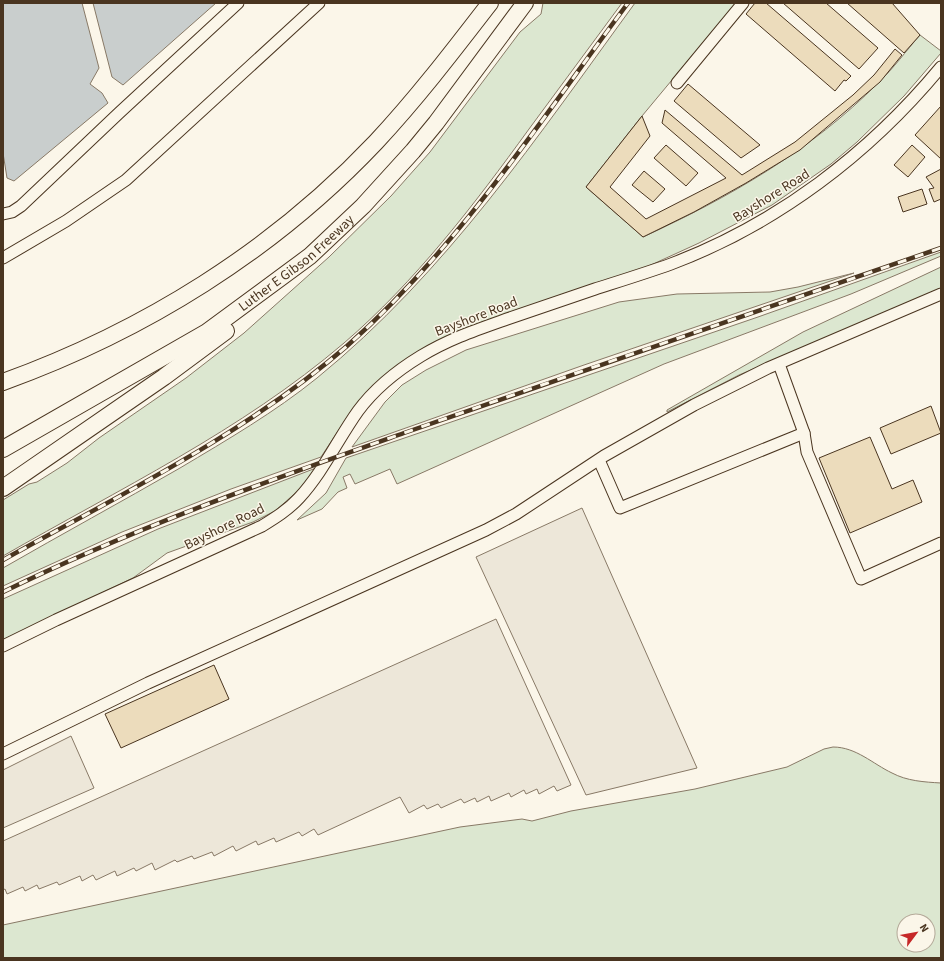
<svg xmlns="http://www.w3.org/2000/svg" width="944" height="961" viewBox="0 0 944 961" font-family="'Source Sans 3',sans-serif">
<rect width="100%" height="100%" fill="#fbf6e9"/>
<!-- green -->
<g fill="#dce7d0" stroke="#887966" fill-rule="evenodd">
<path d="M543,3H622C591,45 560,87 529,129C474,205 415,282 344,343C241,431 119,489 3,556V500L29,484L37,482L67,463L99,438L186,378L244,333L329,257L391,196L430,152L520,32L541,14Z"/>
<path d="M635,3H736L642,116L586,187L643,237C728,198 812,150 878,83C893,69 906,51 920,35L941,51V53L904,96L857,142L831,164L772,205L699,243L640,270L478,324L367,393L346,419L321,457L231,489L122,532L3,586V568C62,534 121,502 180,468C227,440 275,412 317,378C446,273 538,136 635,3Z"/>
<polygon points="941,252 941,256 851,294 664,364 397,484 390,469 355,484 350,474 343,477 347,488 338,492 322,509 297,520 326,493 346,458 758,317"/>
<polygon points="941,267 941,289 739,375 667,412 667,410 803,332"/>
<polygon points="854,273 584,365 352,447 385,402 402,385 426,370 466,350 619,302 677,294 770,292 798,287"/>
<polygon points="316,468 299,490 275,511 253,522 167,553 133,578 3,640 3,599 158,529"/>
<path d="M833,747C856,747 873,764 892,773C907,781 924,782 941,783V958H3V925L460,827L522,819L532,821L571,811L695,789L787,767L824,749ZM904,921H928V945H904Z"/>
</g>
<!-- parking -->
<g fill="#ede7d9" stroke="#887966">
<polygon points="582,508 697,768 586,795 476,557"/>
<polygon points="496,619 571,785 557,791 554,786 539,794 537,789 526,794 524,790 511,797 509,793 491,801 489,796 477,802 475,798 464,803 461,799 441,808 438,804 427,809 424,805 409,813 400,797 318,835 314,829 302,836 299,832 276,842 274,838 258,845 256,841 236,851 233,846 214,856 212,852 194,859 192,856 177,862 175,860 155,870 152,863 136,871 134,868 117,876 115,871 96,880 93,875 82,881 80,876 59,885 57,882 39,889 37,885 25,891 23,887 7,894 5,889 3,890 3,841"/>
<polygon points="71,736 94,788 3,828 3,770"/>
</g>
<!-- water -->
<g fill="#c9cecd" stroke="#887966">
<polygon points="3,3 82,3 99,68 90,84 102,93 108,103 14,181 7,178 3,153"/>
<polygon points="93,3 216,3 123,85 112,77"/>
</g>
<!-- building -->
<g fill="#ecdcbc" stroke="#4a3520">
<polygon points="755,3 766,3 851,76 846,81 844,80 835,91 746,14"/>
<polygon points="783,3 826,3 878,48 859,69"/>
<polygon points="847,3 892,3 920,35 904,53"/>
<polygon points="895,49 902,55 880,82 800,150 746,183 694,212 643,237 586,187 642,116 650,136 610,187 646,219 726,178 662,123 665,110 742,175 795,142 853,95 874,75"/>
<polygon points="688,84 760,145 741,158 674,101"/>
<polygon points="941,106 941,159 915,135"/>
<polygon points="666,145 698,173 686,186 654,158"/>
<polygon points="912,145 925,157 908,177 894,165"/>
<polygon points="941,169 941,199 934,202 929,189 934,188 926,177"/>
<polygon points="644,171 665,189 653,202 632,185"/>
<polygon points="922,189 927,204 903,212 898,197"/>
<polygon points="931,406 941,433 891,454 880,428"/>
<polygon points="870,437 892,489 913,480 922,502 850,533 819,458"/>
<polygon points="214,665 229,699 121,748 105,714"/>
</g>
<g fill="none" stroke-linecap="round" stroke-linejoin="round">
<defs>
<g id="minor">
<polyline points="677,83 743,3"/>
<polyline points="3,214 12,212 21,206 119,113 238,3"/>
<polyline points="3,258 66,221 126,180 319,3"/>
<polyline points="804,433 807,452 861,579 941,543"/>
<polyline points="599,460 620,508 804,433 779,364"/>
<path d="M3,646L56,620L262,526C275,518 288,510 299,498C323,472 338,439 358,411C375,388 398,370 421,356C449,339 476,330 507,319C536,309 565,299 595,289C620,281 646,273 671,264C777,224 869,154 941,67"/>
<polyline points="3,754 148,683 486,530 516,514 604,456 694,405 768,368 941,294"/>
</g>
<g id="highway">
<path d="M3,382C144,331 273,251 376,142C417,98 453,51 490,3"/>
<path id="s1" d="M3,449L207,332L310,256L363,206L413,151L436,123L525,3"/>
<polyline points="3,488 164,377 226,331"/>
</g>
</defs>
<!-- minor casing -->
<use href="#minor" stroke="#4a3520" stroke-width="13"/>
<!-- highway casing -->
<use href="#highway" stroke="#4a3520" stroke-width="18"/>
<!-- minor -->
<use href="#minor" stroke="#fbf6e9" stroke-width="11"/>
<!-- highway -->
<use href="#highway" stroke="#fbf6e9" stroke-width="16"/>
<defs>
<g id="rail">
<path d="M3,560C118,496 247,433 347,346C458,248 540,121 628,3"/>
<path d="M3,592C133,528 268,481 404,433C583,370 762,310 941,248"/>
</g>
</defs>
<!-- rail casing -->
<use href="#rail" stroke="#4a3520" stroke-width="4.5"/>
<!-- rail -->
<use href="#rail" stroke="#fbf6e9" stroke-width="3" stroke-dasharray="9" stroke-linecap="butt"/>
</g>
<g text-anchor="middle" stroke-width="3" stroke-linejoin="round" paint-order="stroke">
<!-- street labels -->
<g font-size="14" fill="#4a3520" stroke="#fbf6e9">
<text transform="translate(771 195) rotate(-32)" y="5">Bayshore Road</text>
<text dy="5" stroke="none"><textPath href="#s1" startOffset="348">Luther E Gibson Freeway</textPath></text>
<text transform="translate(476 316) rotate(-21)" y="5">Bayshore Road</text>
<text transform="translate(224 526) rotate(-26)" y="5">Bayshore Road</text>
</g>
</g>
<!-- border -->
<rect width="944" height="961" fill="none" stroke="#4a3520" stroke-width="8"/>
<!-- north arrow -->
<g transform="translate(916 933) rotate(58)"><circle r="19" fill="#fbf6e9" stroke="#b4a999"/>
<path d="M0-3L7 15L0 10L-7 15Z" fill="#c62828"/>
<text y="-6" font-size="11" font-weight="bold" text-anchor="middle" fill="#4a3520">N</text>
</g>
</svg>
